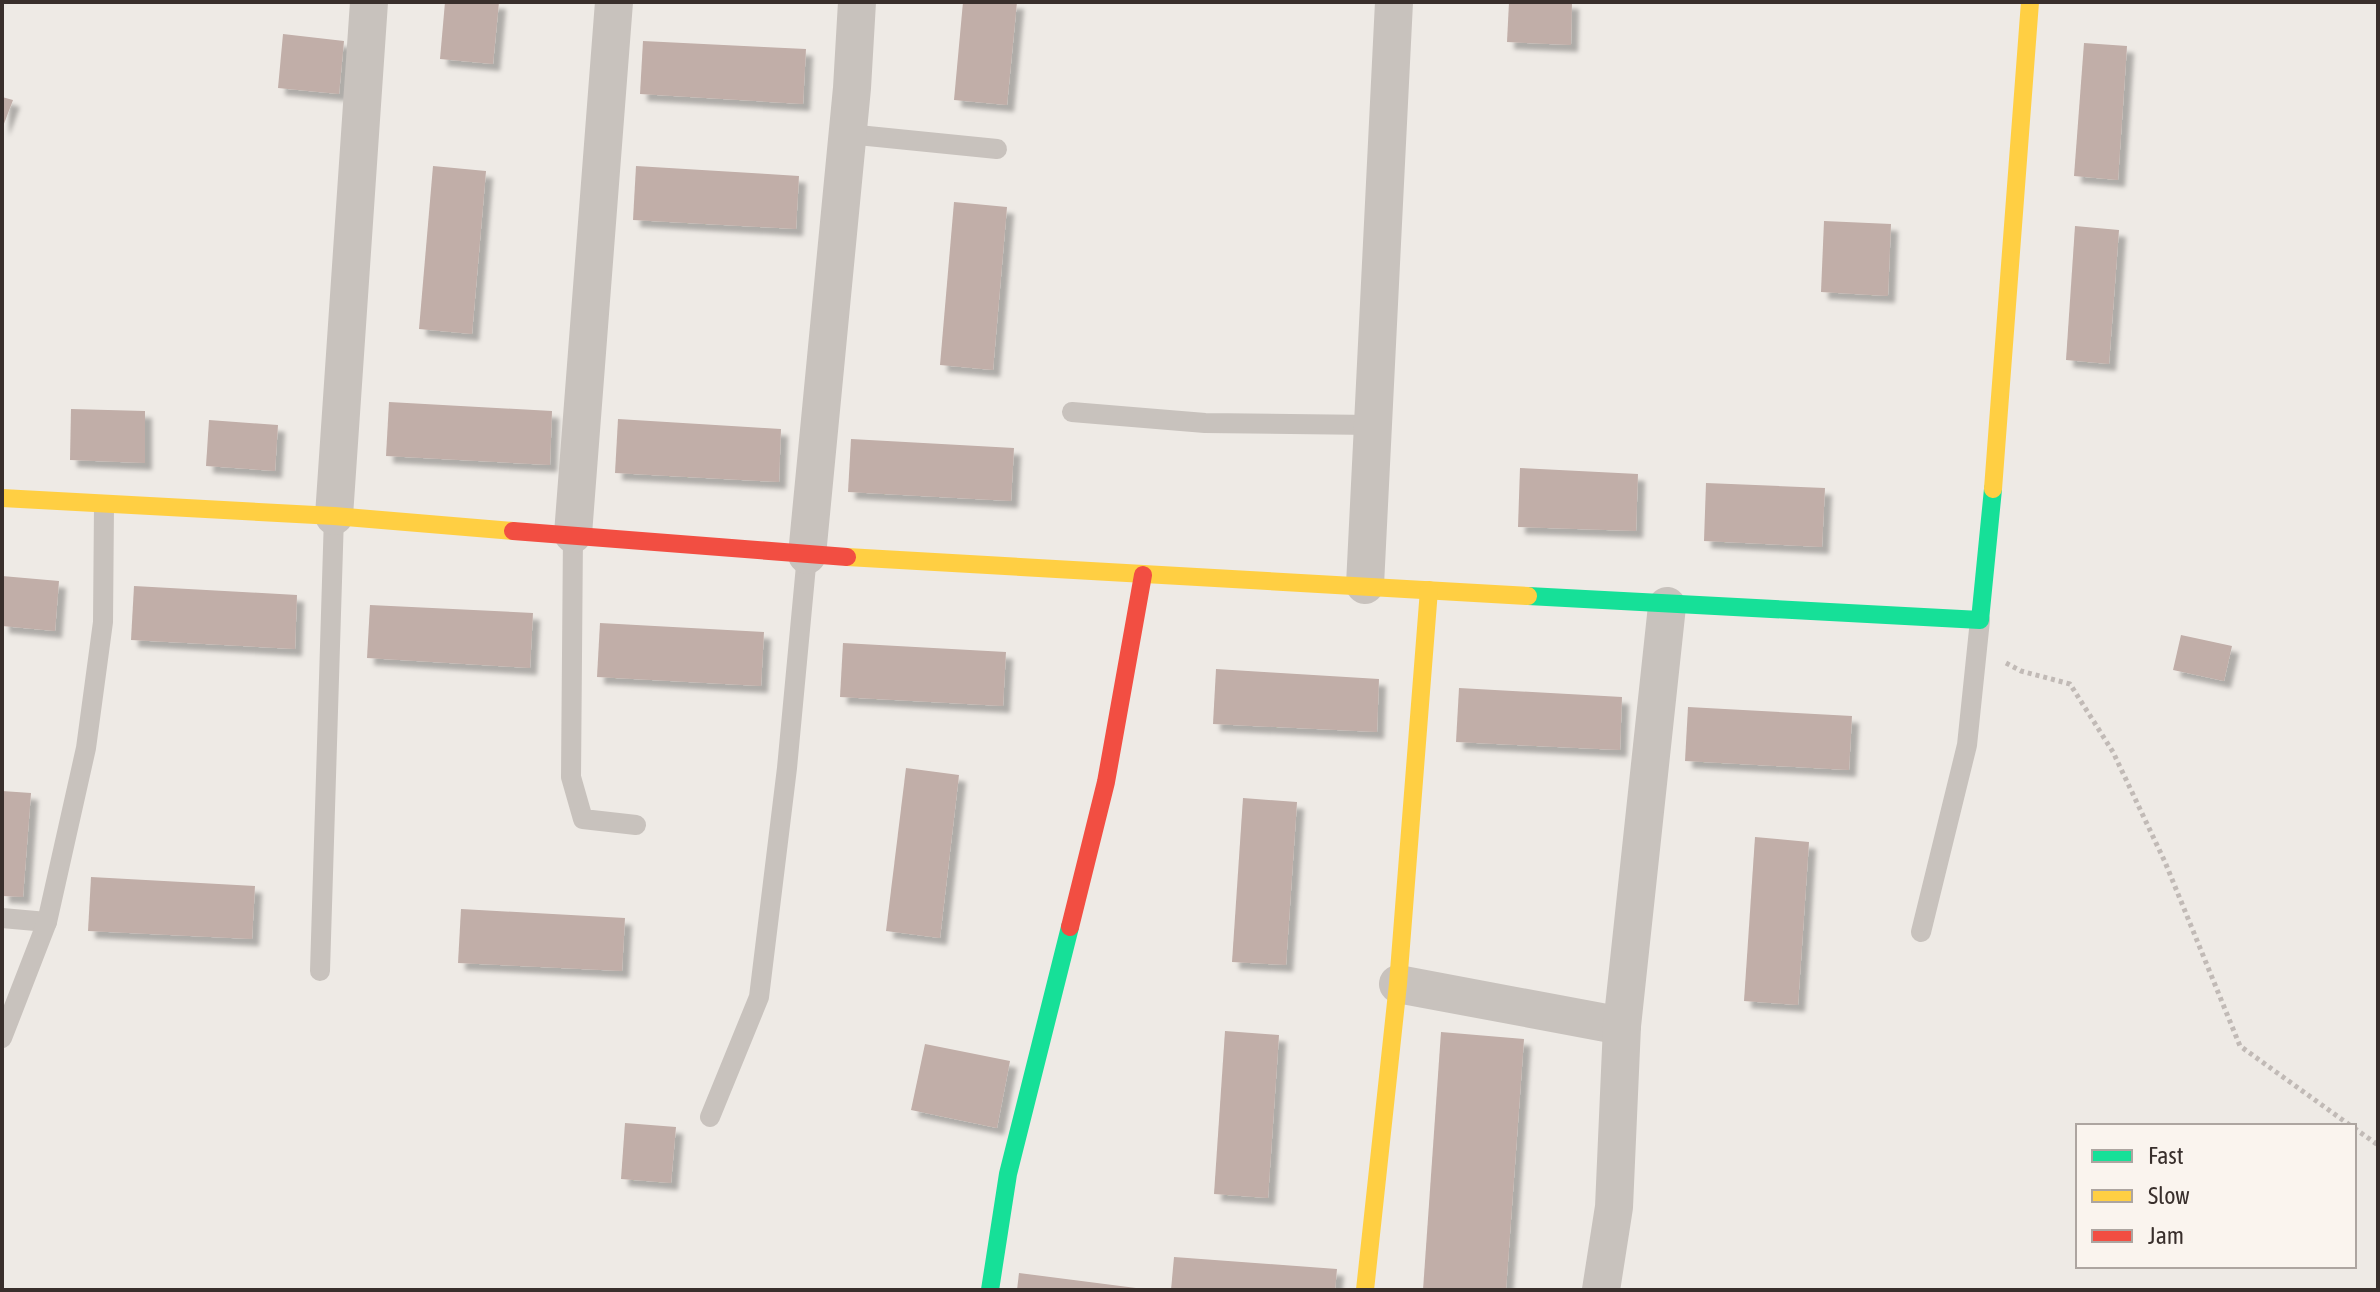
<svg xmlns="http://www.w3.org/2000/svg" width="2380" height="1292" viewBox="0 0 2380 1292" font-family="'Asap Condensed',sans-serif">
<defs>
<filter id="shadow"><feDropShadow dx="7" dy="7" stdDeviation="2" flood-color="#0004"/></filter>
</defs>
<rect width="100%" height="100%" fill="#eeeae5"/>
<!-- building -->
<g fill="#c1aea8" filter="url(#shadow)">
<polygon points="445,2 499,2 493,64 440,59"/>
<polygon points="963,2 1017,2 1007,105 954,100"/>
<polygon points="1509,2 1572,2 1571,45 1507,42"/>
<polygon points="283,34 344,41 339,94 278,88"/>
<polygon points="643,41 806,49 803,104 640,94"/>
<polygon points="2084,43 2127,46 2118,180 2074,176"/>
<polygon points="2,97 13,100 2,129"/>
<polygon points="433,166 486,171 472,334 419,329"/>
<polygon points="636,166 799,176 796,229 633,220"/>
<polygon points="954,202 1007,207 993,370 940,365"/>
<polygon points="1824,221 1891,224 1888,296 1821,292"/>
<polygon points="2075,226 2119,230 2109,364 2066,360"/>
<polygon points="389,402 552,411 550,465 386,456"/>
<polygon points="71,409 145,411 145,463 70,460"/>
<polygon points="618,419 781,429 779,482 615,473"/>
<polygon points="209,420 278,425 275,471 206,466"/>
<polygon points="851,439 1014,448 1011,501 848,492"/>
<polygon points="1520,468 1638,474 1636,531 1518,527"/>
<polygon points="1706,483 1825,488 1822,547 1704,541"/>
<polygon points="2,576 59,581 55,631 2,626"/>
<polygon points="134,586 297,595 295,649 131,640"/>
<polygon points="370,605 533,613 530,668 367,658"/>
<polygon points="600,623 764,632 761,686 597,677"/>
<polygon points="2181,635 2232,646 2224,681 2173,670"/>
<polygon points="843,643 1006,652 1003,706 840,697"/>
<polygon points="1216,669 1379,679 1377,732 1213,724"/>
<polygon points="1459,688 1622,697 1620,750 1456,742"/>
<polygon points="1688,707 1852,716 1849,770 1685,761"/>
<polygon points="906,768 959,775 940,938 886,931"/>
<polygon points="2,791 31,793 23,897 2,896"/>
<polygon points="1243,798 1297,802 1286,965 1232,962"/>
<polygon points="1755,837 1809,842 1798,1005 1744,1001"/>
<polygon points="91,877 255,886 252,939 88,931"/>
<polygon points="461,909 625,918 622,971 458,963"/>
<polygon points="1225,1031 1279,1035 1268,1198 1214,1194"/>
<polygon points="1441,1032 1524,1039 1506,1290 1423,1290"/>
<polygon points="925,1044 1010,1061 997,1128 911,1110"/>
<polygon points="625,1123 676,1127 671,1183 621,1179"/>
<polygon points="1174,1257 1337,1269 1335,1290 1171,1290"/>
<polygon points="1019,1273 1136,1288 1136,1290 1017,1290"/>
</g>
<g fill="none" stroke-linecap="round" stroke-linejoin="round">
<!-- path -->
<g stroke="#c1bab6" stroke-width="5" stroke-dasharray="4 4" stroke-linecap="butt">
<polyline points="2006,663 2021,671 2070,684 2113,752 2165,862 2240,1046 2351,1126"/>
<polyline points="2354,1128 2378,1145"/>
</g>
<!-- lane -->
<g stroke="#c8c2bd" stroke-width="20">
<polyline points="848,134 997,149"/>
<polyline points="1072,412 1205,423 1373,425"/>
<polyline points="573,534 571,777 583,819 636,825"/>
<polyline points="2,918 47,922"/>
<polyline points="1921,932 1967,745 1980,620"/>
<polyline points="320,971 334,516"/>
<polyline points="2,1038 47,922 86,748 103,622 104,506"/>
<polyline points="710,1117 759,997 787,768 807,555"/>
</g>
<!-- street -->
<g stroke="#c8c2bd" stroke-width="38">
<polyline points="334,516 369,2"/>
<polyline points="573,534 614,2"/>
<polyline points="807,555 852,88 857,2"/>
<polyline points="1365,585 1394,2"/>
<polyline points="1398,984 1622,1026"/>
<polyline points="1601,1290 1614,1207 1622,1026 1667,606"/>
</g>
<!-- fast -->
<g stroke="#16e098" stroke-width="18">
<polyline points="1528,596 1980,620 1993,489"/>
<polyline points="990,1290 1008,1174 1070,927"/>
</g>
<!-- slow -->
<g stroke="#ffcf43" stroke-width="18">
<polyline points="1993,489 2030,2"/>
<polyline points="2,498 334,516 513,531"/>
<polyline points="847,557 1528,596"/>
<polyline points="1365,1290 1398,984 1429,590"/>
</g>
<!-- jam -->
<g stroke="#f24e42" stroke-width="18">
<polyline points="513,531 847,557"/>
<polyline points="1070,927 1106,782 1143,575"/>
</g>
</g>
<!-- border -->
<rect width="2380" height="1292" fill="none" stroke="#392f2c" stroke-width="8"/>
<!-- legend -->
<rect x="2076" y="1124" width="280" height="144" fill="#faf4ee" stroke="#ada5a0" stroke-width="2"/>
<rect x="2092" y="1150" width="40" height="12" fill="#16e098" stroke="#ada5a0" stroke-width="2"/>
<text x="2148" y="1164" font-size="24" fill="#392f2c">Fast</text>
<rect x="2092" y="1190" width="40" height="12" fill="#ffcf43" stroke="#ada5a0" stroke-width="2"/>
<text x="2148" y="1204" font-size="24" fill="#392f2c">Slow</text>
<rect x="2092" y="1230" width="40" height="12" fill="#f24e42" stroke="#ada5a0" stroke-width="2"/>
<text x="2148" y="1244" font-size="24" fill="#392f2c">Jam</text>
</svg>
